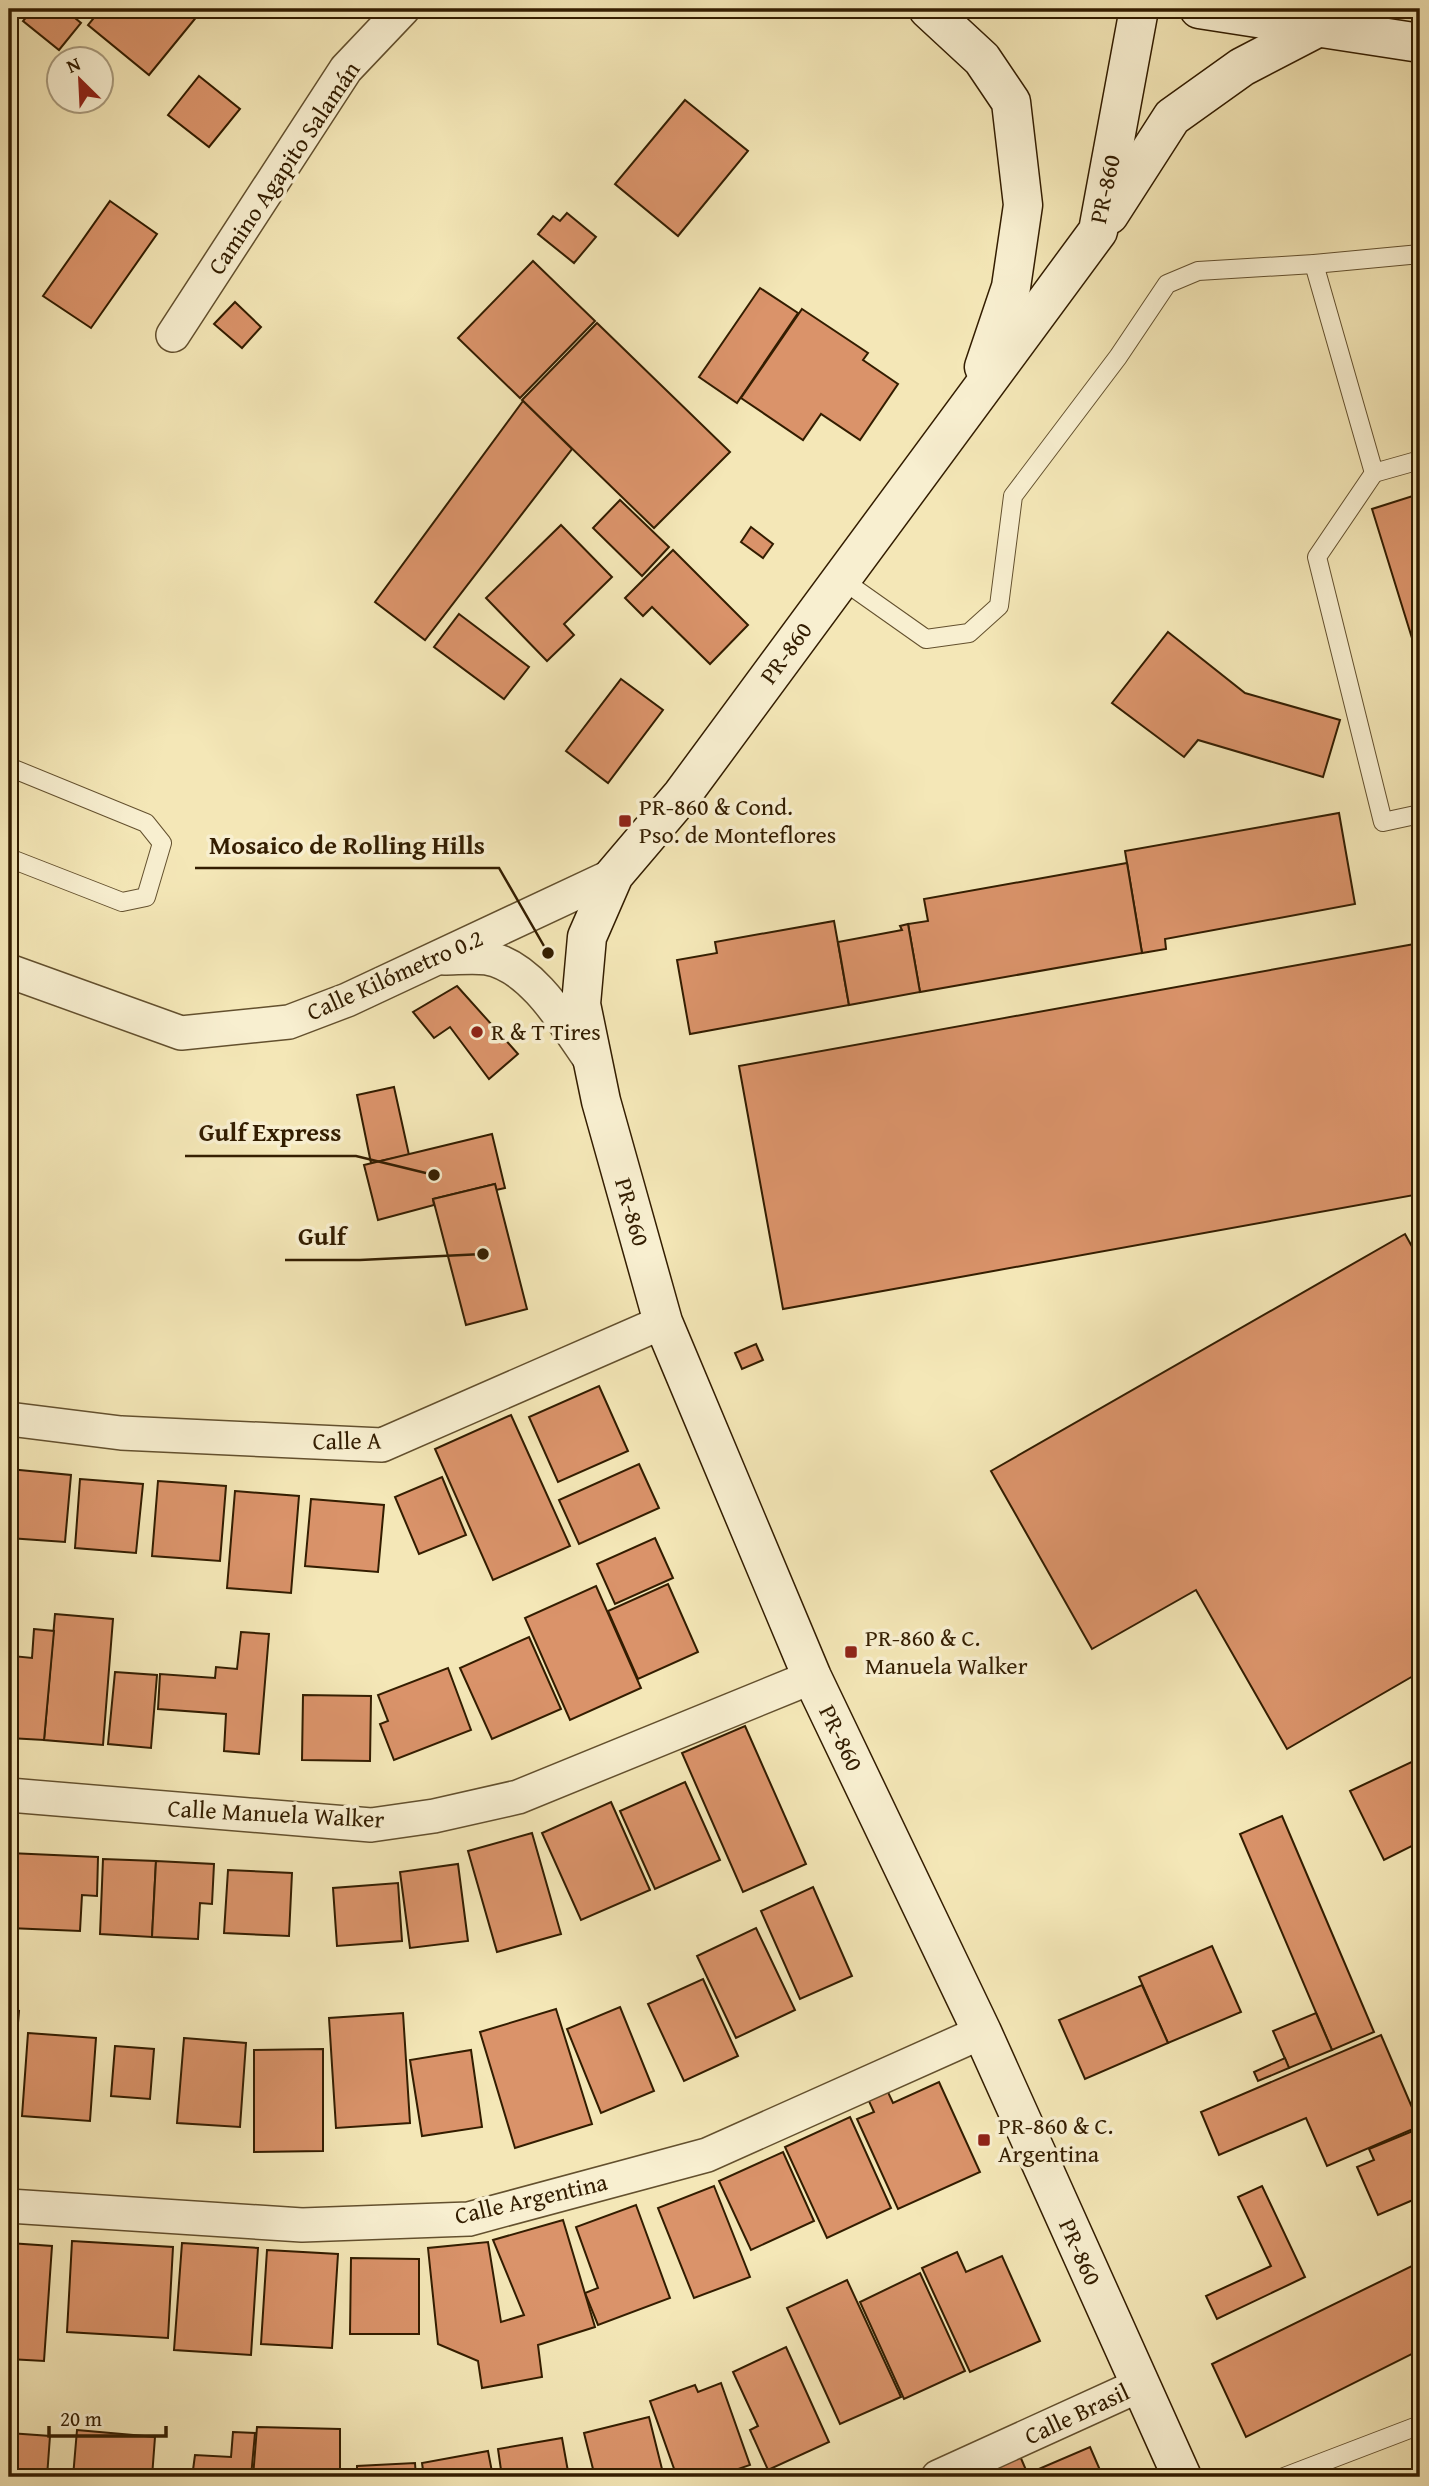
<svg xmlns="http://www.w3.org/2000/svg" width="1429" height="2486" viewBox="0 0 1429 2486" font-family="'Gentium Book Plus',serif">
<rect width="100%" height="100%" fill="#f4e7b7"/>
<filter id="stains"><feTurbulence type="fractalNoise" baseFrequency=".00286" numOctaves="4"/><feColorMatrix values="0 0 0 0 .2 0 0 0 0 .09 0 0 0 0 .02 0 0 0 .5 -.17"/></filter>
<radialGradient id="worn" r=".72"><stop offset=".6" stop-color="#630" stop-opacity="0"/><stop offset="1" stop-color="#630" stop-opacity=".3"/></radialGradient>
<!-- building -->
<g fill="#da936a" stroke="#331d00" stroke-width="2">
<polygon points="33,9 64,9 81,23 59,50 23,21"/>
<polygon points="101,9 203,9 149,75 88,25"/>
<polygon points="199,76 240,109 209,147 168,115"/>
<polygon points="685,100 748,151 678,236 615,184"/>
<polygon points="110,201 157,234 91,328 43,296"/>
<polygon points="567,213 596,237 574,263 538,234 553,216 560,221"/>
<polygon points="533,261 595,321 520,398 458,338"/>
<polygon points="760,288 798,313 737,403 699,377"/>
<polygon points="235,302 261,327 242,348 214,324"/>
<polygon points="802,309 868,353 863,360 898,384 860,440 821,414 803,440 741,398"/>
<polygon points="597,323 730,452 654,528 522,400"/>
<polygon points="523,401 572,449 425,640 375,602"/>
<polygon points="1419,494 1420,498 1420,664 1372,509"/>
<polygon points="620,500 669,547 642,576 593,528"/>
<polygon points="561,525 612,577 564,624 574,635 547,661 486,598"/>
<polygon points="751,527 773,544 763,558 741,542"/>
<polygon points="673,550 748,625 710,664 652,607 643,616 625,598"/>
<polygon points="459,614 529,667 504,699 434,647"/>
<polygon points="1168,632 1245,693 1340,720 1323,777 1198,740 1184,757 1112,703"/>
<polygon points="621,679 663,710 608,783 566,751"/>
<polygon points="1339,813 1355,904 1165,939 1166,949 1142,953 1125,851"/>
<polygon points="1127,863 1142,953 920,992 908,924 928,921 924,899"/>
<polygon points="834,921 849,1005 690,1034 677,960 717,953 715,942"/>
<polygon points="908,924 920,992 849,1005 838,942 902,930 900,926"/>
<polygon points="1420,943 1420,1194 783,1309 739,1066"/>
<polygon points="457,986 518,1054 489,1079 450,1027 434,1038 413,1012"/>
<polygon points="394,1087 409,1155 371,1163 357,1095"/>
<polygon points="492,1134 505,1188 496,1190 495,1184 433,1199 434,1205 378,1220 364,1165"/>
<polygon points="495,1184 527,1309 466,1325 433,1199"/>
<polygon points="1405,1234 1420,1261 1420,1672 1287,1749 1196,1590 1092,1649 991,1471"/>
<polygon points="756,1344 763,1360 742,1369 735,1353"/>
<polygon points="599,1386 628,1451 558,1482 529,1417"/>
<polygon points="511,1415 570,1546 493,1580 435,1449"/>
<polygon points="639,1464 659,1508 579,1544 559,1500"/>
<polygon points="9,1469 71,1475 65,1542 9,1538"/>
<polygon points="442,1477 466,1535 419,1554 395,1497"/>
<polygon points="80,1479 143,1484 136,1553 75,1548"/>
<polygon points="158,1481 226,1486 220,1561 152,1556"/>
<polygon points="235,1491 299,1496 291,1593 227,1588"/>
<polygon points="311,1499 384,1505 378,1572 305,1566"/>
<polygon points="655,1538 673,1578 615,1604 597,1564"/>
<polygon points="668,1584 698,1652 638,1679 608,1611"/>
<polygon points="596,1586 641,1688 570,1720 525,1618"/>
<polygon points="55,1614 113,1619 103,1745 44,1740"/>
<polygon points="34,1629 54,1631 44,1740 9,1738 9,1695 13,1656 32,1658"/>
<polygon points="241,1632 269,1634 259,1754 224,1751 226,1714 158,1709 160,1674 215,1678 216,1667 237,1669"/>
<polygon points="529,1637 561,1709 492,1739 460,1668"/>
<polygon points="448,1668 471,1730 394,1760 380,1724 388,1721 378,1695"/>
<polygon points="115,1672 157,1675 151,1748 108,1744"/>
<polygon points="303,1695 371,1696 370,1761 302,1760"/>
<polygon points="745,1726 806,1864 743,1892 682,1753"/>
<polygon points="1420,1758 1420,1842 1384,1860 1350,1791"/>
<polygon points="685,1782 720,1860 655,1889 620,1811"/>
<polygon points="611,1802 650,1890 581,1920 542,1833"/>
<polygon points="1282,1816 1374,2032 1332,2050 1240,1834"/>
<polygon points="532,1833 561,1934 497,1952 468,1851"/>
<polygon points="9,1853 98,1857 97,1896 82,1895 80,1931 9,1928"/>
<polygon points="103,1859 156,1861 152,1937 100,1934"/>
<polygon points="156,1861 214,1864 212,1904 200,1903 198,1939 152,1937"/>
<polygon points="458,1864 468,1941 410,1948 400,1872"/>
<polygon points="228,1870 292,1873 289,1936 224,1933"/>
<polygon points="398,1883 402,1941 337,1946 333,1888"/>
<polygon points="813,1887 852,1976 800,1999 761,1911"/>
<polygon points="756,1928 795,2010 736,2038 697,1956"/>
<polygon points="1212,1946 1241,2012 1168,2043 1139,1977"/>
<polygon points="703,1979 738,2056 684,2081 648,2004"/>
<polygon points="1142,1985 1168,2043 1085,2079 1059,2020"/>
<polygon points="620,2007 654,2091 601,2113 567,2029"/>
<polygon points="556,2009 592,2124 515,2148 480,2032"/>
<polygon points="9,2010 19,2011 10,2118 9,2118"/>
<polygon points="403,2013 410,2123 336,2128 329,2018"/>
<polygon points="1316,2013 1332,2050 1289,2068 1273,2031"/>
<polygon points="28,2033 96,2038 90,2121 22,2116"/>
<polygon points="1381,2035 1420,2126 1327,2166 1306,2118 1219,2155 1201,2112"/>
<polygon points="184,2038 246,2043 240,2127 177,2123"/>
<polygon points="115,2046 154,2049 150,2099 111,2096"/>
<polygon points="323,2049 323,2151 254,2152 254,2050"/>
<polygon points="471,2050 482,2127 422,2136 410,2060"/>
<polygon points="1285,2058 1289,2068 1258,2081 1254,2072"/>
<polygon points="939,2082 980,2172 898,2209 857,2119 874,2112 868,2099 887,2090 893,2103"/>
<polygon points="850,2117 891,2208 827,2238 785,2147"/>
<polygon points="1420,2128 1420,2197 1378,2215 1357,2167 1374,2160 1369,2149"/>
<polygon points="783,2152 814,2221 751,2250 719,2181"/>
<polygon points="714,2186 750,2277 694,2298 658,2208"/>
<polygon points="1262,2186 1305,2277 1217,2319 1206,2296 1271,2266 1238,2197"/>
<polygon points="636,2205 670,2298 598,2325 585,2293 598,2288 576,2227"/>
<polygon points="563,2220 595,2327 538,2345 542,2377 482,2388 478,2361 438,2344 428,2248 488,2242 501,2322 524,2315 493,2240"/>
<polygon points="72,2241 173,2247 168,2338 67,2332"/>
<polygon points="9,2243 52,2246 44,2361 9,2359"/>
<polygon points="182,2243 258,2248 251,2355 174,2350"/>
<polygon points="267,2250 338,2254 332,2348 261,2344"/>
<polygon points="957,2252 966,2272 1002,2256 1040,2341 970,2372 922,2268"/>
<polygon points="351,2258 419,2259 419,2334 350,2334"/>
<polygon points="1420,2262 1420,2350 1246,2437 1212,2364"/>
<polygon points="920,2273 965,2371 904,2399 860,2302"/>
<polygon points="847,2280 901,2397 840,2424 787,2308"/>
<polygon points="786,2347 829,2442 768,2470 750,2430 758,2426 733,2372"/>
<polygon points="721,2383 750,2465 715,2477 677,2477 650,2401 695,2385 698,2392"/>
<polygon points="649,2417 664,2477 595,2477 584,2433"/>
<polygon points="257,2427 340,2429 340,2477 253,2477"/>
<polygon points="77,2430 155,2437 152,2477 73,2477"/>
<polygon points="233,2432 255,2433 251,2477 177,2477 178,2469 193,2470 195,2455 231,2457"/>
<polygon points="9,2433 50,2436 47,2477 9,2477"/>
<polygon points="562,2438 569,2477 502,2477 498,2449"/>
<polygon points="1090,2447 1103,2477 1037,2477 1034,2471"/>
<polygon points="488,2451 493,2477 424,2477 422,2463"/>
<polygon points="1020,2456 1029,2477 970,2477"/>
<polygon points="415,2463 416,2477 357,2477 357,2466"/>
</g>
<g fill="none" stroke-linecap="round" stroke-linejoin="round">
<defs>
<g id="lane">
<polyline points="1314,264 1374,473 1420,460"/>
<polyline points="1374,473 1317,557 1383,822 1420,814"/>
<polyline points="841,579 926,639 969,633 999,606 1013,496 1118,357 1167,284 1198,271 1314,264 1420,254"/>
<polyline points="9,767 146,823 162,843 146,897 122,902 9,858"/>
<polyline points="1284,2477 1420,2425"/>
</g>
<g id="street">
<polyline points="173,335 346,69 403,9"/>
<path d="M444,958C457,958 473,956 487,958C533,966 567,1027 592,1062"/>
<polyline points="9,971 181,1033 289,1022 347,1000 614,875"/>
<polyline points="9,1419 121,1433 382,1445 663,1322"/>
<polyline points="9,1795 371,1825 434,1816 518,1797 812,1677"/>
<polyline points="9,2206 302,2225 469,2219 707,2155 982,2032"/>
<polyline points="938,2477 1140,2385"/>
</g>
<g id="secondary">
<polyline points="928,9 982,59 1011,102 1023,205 1011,287 984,367"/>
<polyline points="1139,9 1098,231 682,795 614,875 587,937 581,1004 601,1101 663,1322 812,1677 982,2032 1182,2477"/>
<polyline points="1199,9 1420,43"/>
<polyline points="1109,215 1172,117 1242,67 1319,27"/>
</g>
</defs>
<!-- lane casing -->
<use href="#lane" stroke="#63502e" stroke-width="20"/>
<!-- street casing -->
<use href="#street" stroke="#63502e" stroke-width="36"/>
<!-- secondary casing -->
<use href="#secondary" stroke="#331d00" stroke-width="41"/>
<!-- lane -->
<use href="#lane" stroke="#f8efd0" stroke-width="18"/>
<!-- street -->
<use href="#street" stroke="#f8efd0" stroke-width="33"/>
<!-- secondary -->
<use href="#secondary" stroke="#f8efd0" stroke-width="38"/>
</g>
<!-- markers -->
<g fill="#8f2418" stroke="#f8efd0" stroke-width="2.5">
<rect x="618" y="814" width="14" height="14" rx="3.5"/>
<circle cx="477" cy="1032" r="7"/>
<rect x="844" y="1645" width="14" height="14" rx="3.5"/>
<rect x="977" y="2133" width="14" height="14" rx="3.5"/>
</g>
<g text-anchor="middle" stroke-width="7" stroke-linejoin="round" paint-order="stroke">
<!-- street labels -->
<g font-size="24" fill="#331d00" stroke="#f8efd0">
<text transform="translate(284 168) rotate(-56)" y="8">Camino Agapito Salamán</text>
<text transform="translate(1105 189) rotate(-78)" y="8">PR-860</text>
<text transform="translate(786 653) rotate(-54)" y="8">PR-860</text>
<text transform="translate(395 975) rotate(-24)" y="8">Calle Kilómetro 0.2</text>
<text transform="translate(632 1212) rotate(74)" y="8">PR-860</text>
<text transform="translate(347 1441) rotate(-1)" y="8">Calle A</text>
<text transform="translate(841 1738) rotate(64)" y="8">PR-860</text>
<text transform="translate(276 1814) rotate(3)" y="8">Calle Manuela Walker</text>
<text transform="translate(531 2199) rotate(-13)" y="8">Calle Argentina</text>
<text transform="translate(1080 2252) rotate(66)" y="8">PR-860</text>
<text transform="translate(1077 2414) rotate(-25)" y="8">Calle Brasil</text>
</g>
<!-- poi labels -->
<g font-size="24" fill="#331d00" stroke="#f8efd0" text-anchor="start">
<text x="639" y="815">PR-860 &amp; Cond.<tspan x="639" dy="28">Pso. de Monteflores</tspan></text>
<text x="491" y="1040">R &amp; T Tires</text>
<text x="865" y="1646">PR-860 &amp; C.<tspan x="865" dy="28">Manuela Walker</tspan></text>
<text x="998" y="2134">PR-860 &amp; C.<tspan x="998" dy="28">Argentina</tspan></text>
</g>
</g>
<!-- callouts -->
<path fill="none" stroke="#331d00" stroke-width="2.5" d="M548 953L499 868H195M434 1175L356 1156H185M483 1254L360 1260H285"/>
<g fill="#331d00" stroke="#f8efd0" stroke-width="2.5">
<circle cx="548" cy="953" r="7"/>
<circle cx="434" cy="1175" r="7"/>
<circle cx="483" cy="1254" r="7"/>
</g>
<g font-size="26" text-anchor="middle" font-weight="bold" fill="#331d00" stroke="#f8efd0" stroke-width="7" stroke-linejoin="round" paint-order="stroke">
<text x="347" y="854">Mosaico de Rolling Hills</text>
<text x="270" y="1141">Gulf Express</text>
<text x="322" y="1245">Gulf</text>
</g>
<!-- margin -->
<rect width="1429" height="2486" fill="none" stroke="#f4e7b7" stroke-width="35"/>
<rect x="10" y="10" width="1408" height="2465" fill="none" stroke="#331d00" stroke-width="3.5"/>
<rect x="18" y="18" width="1394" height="2451" fill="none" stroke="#331d00" stroke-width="2"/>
<!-- north arrow -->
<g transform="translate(80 80) rotate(336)"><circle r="33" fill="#f8efd0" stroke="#a99b7d" stroke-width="2"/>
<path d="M0-5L12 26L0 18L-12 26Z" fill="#8f2418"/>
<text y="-10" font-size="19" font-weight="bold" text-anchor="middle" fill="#331d00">N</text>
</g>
<!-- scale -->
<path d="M49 2426v10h117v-10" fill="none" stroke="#331d00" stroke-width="3.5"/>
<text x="60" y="2426" font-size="21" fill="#331d00" stroke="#f8efd0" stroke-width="5" paint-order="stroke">20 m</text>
<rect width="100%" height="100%" filter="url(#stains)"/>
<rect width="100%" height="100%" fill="url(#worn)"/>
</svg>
